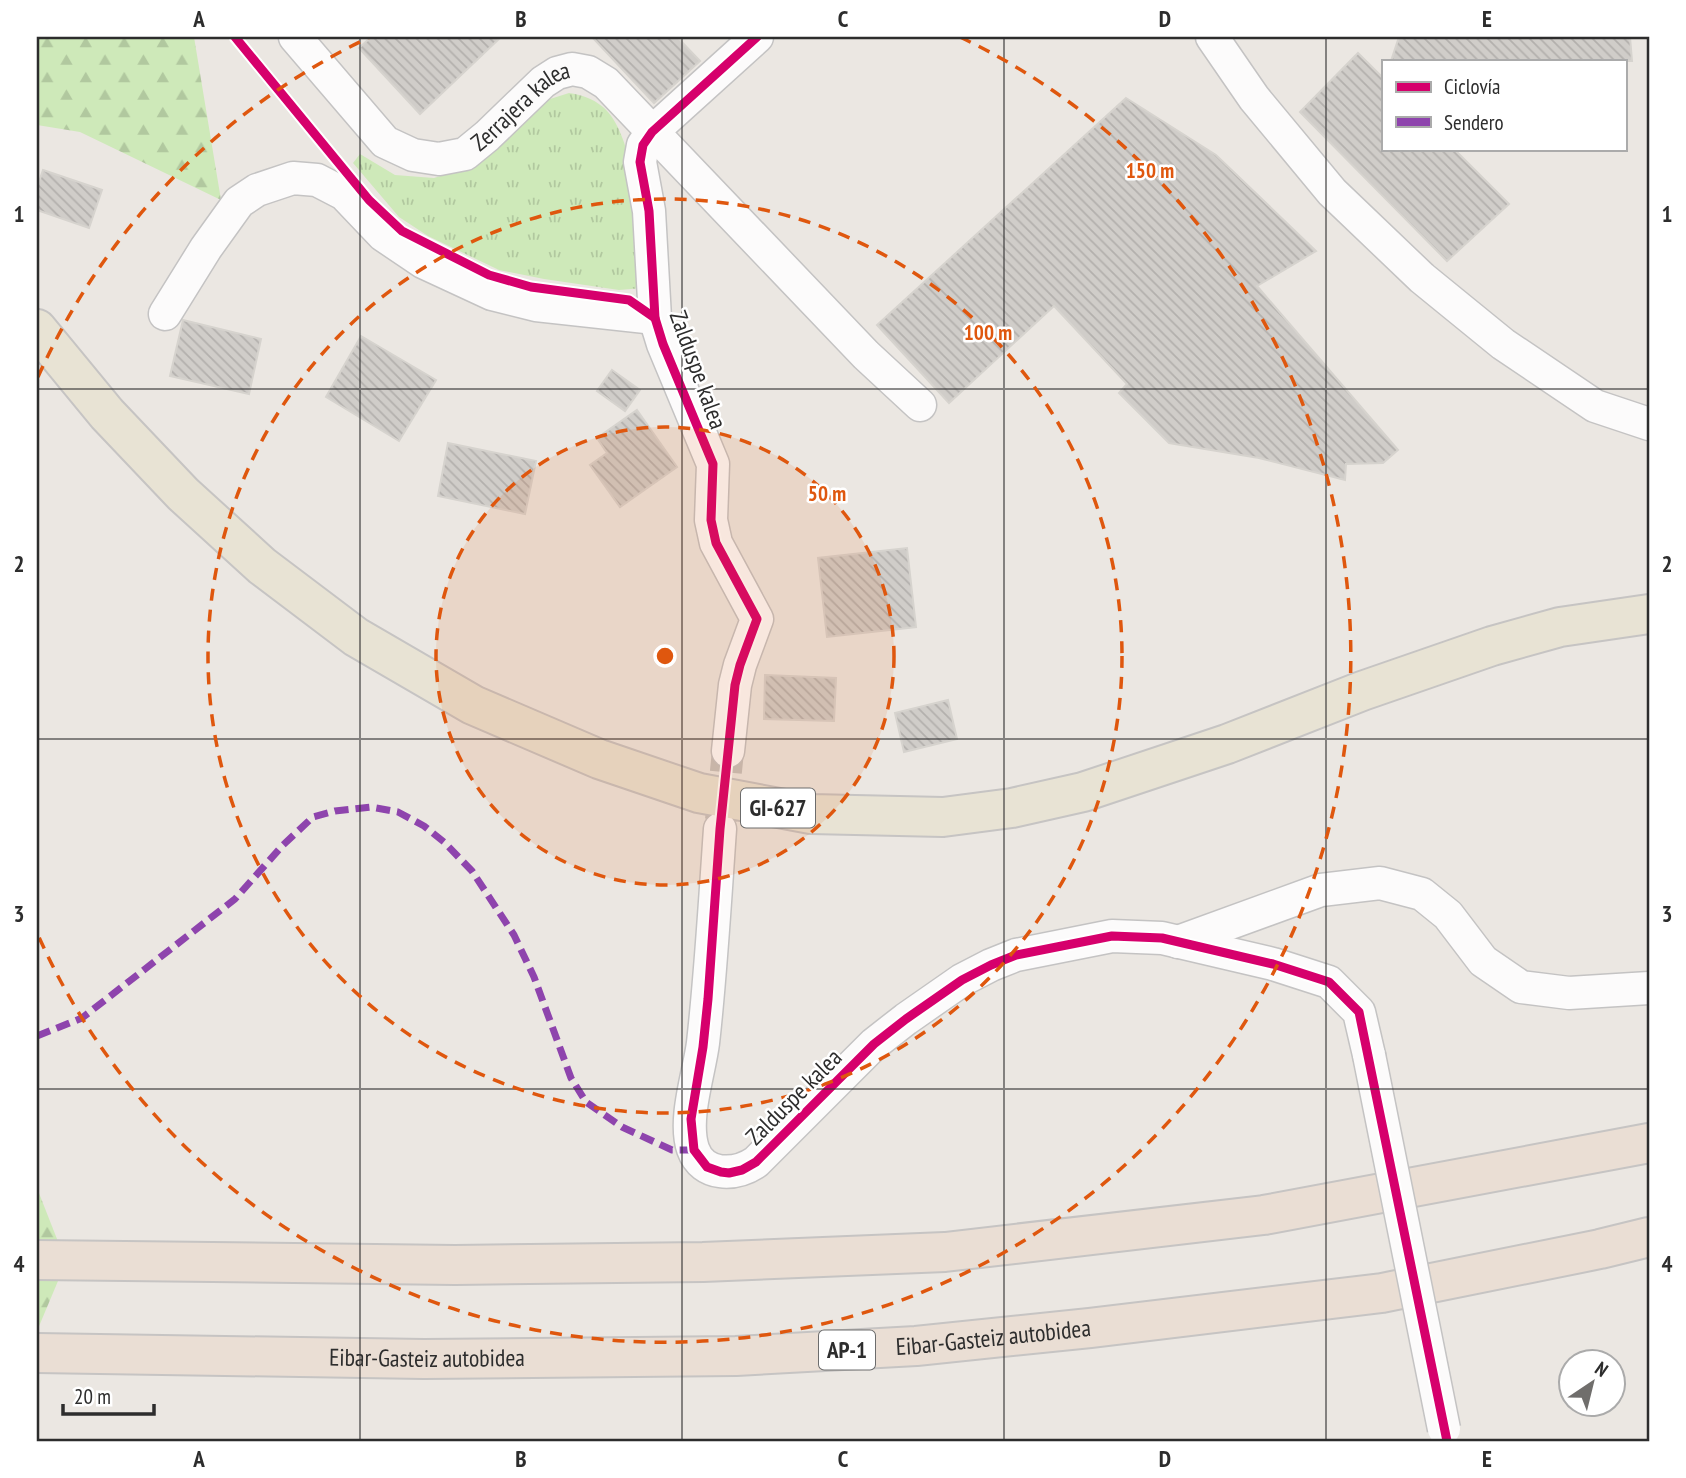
<svg xmlns="http://www.w3.org/2000/svg" width="1686" height="1478" viewBox="0 0 1686 1478" font-family="'PT Sans Narrow',sans-serif">
<defs>
<pattern id="grass-tufts" width="24" height="20" patternUnits="userSpaceOnUse" patternTransform="scale(1.75)"><rect width="24" height="20" fill="#cee9b9"/><path d="M3 7l-1-3M5 7V3M7 7l1-3M15 17l-1-3M17 17v-4M19 17l1-3" fill="none" stroke="#b1c89f"/></pattern>
<pattern id="forest-firs" width="22" height="20" patternUnits="userSpaceOnUse" patternTransform="scale(1.75)"><rect width="22" height="20" fill="#cee9b9"/><path d="M5 1l3.5 6h-7zM16 11l3.5 6h-7z" fill="#b1c89f"/></pattern>
<pattern id="building-back-hatch" width="6" height="6" patternUnits="userSpaceOnUse" patternTransform="scale(1.75)"><rect width="6" height="6" fill="#d0cdc9"/><path d="M-1 5l2 2M0 0l6 6M5-1l2 2" fill="none" stroke="#b3b0ad"/></pattern>
</defs>
<rect width="100%" height="100%" fill="#ebe7e2"/>
<!-- grass -->
<path fill="url(#grass-tufts)" d="M569,93C582,95 592,98 603,107C639,138 639,242 643,288L619,290L544,279L499,270L428,236L399,217L353,163L360,154L395,175L434,178L468,167L547,100Z"/>
<!-- forest -->
<g fill="url(#forest-firs)">
<polygon points="37,37 194,37 221,200 80,132 37,125"/>
<polygon points="37,1188 66,1262 37,1331"/>
</g>
<!-- building -->
<g fill="url(#building-back-hatch)" stroke="#d6d3ce" stroke-width="2">
<polygon points="371,37 501,37 420,114 359,48"/>
<polygon points="592,37 677,37 700,61 654,103"/>
<polygon points="1399,37 1630,37 1632,61 1391,61"/>
<polygon points="1358,53 1383,78 1383,149 1454,149 1509,204 1447,261 1300,112"/>
<polygon points="1126,98 1216,155 1316,251 1257,286 1398,450 1383,463 1346,464 1345,480 1259,458 1169,443 1119,393 1127,384 1054,306 949,403 877,325"/>
<polygon points="43,170 102,190 89,228 37,210 37,188"/>
<polygon points="183,320 261,339 249,394 170,376"/>
<polygon points="361,336 436,380 399,441 326,397"/>
<polygon points="612,370 640,390 625,411 597,391"/>
<polygon points="637,410 677,467 620,507 590,465 607,453 597,438"/>
<polygon points="448,443 536,461 525,514 438,496"/>
<polygon points="907,548 916,627 827,637 818,558"/>
<polygon points="765,675 836,678 834,721 764,719"/>
<polygon points="948,700 957,739 904,752 895,713"/>
</g>
<g fill="none" stroke-linecap="round" stroke-linejoin="round">
<!-- minor-tunnel -->
<polyline stroke="#c5c2be" stroke-width="32" stroke-dasharray="32 16" stroke-linecap="butt" points="721,820 728,751"/>
<defs>
<g id="minor">
<path id="s1" d="M295,37L385,142L413,155L439,159L465,154L487,136L543,82L557,73L572,69L588,72L606,83L866,355L920,405"/>
<polyline points="1212,37 1254,98 1332,192 1422,278 1503,344 1595,406 1649,424"/>
<polyline points="165,314 206,248 239,202 257,190 293,178 317,180 344,194 383,235 423,262 492,294 536,305 655,318"/>
<polyline points="728,751 735,685 740,665 757,619 716,543 711,520 713,464 663,344 655,318 649,211 640,162 643,145 652,132 757,37"/>
<path d="M720,829C715,900 711,972 703,1043C699,1074 683,1119 693,1149C703,1177 735,1176 756,1162L874,1044L906,1019L962,980L991,965L1016,955L1112,936L1162,938L1273,964L1329,982L1359,1012L1369,1055"/>
<polyline points="1178,942 1321,890 1380,883 1422,894 1448,915 1483,961 1521,987 1569,993 1649,988"/>
</g>
<polyline id="primary" points="37,329 107,414 183,494 262,566 356,637 473,705 599,759 699,793 811,814 943,817 1012,808 1083,792 1227,744 1362,691 1492,646 1560,627 1649,614"/>
<g id="motorway">
<polyline points="37,1260 455,1265 703,1262 945,1252 1264,1215 1649,1143"/>
<path id="s2" d="M37,1353L424,1359L736,1356L916,1346L1090,1328L1382,1293L1600,1249L1649,1237"/>
</g>
</defs>
<!-- minor casing -->
<use href="#minor" stroke="#c4c3c3" stroke-width="35"/>
<!-- primary casing -->
<use href="#primary" stroke="#c6c4c3" stroke-width="42"/>
<!-- motorway casing -->
<use href="#motorway" stroke="#c6c4c3" stroke-width="42"/>
<!-- minor -->
<use href="#minor" stroke="#fcfbfb" stroke-width="32"/>
<!-- primary -->
<use href="#primary" stroke="#e8e3d4" stroke-width="38"/>
<!-- motorway -->
<use href="#motorway" stroke="#eaded4" stroke-width="38"/>
<defs>
<polyline id="minor-bridge" points="1369,1055 1444,1429"/>
</defs>
<!-- minor-bridge casing -->
<use href="#minor-bridge" stroke="#c4c3c3" stroke-width="35" stroke-linecap="butt"/>
<!-- minor-bridge -->
<use href="#minor-bridge" stroke="#fcfbfb" stroke-width="32"/>
<!-- quiet -->
<polyline stroke="#8e44ad" stroke-width="7" stroke-dasharray="14 7" stroke-linecap="butt" points="37,1036 82,1018 235,899 283,845 313,817 335,811 371,807 398,812 424,826 444,842 472,871 514,935 534,977 571,1078 586,1102 622,1127 672,1150 694,1150"/>
<defs>
<g id="cycleway">
<polyline points="235,37 369,200 402,231 489,275 531,287 629,300 655,318"/>
<polyline points="757,37 652,132 643,145 640,162 649,211 655,318 663,344 713,464 711,520 716,543 757,619 740,665 735,685 720,829 708,999 703,1047 691,1119 694,1150 707,1167 721,1172 729,1173 742,1170 756,1162 874,1044 906,1019 962,980 991,965 1016,955 1112,936 1162,938 1273,964 1329,982 1359,1012 1447,1441"/>
</g>
</defs>
<!-- cycleway casing -->
<use href="#cycleway" stroke="#fff" stroke-width="13"/>
<!-- cycleway -->
<use href="#cycleway" stroke="#d6006c" stroke-width="9"/>
</g>
<!-- grid -->
<path fill="none" stroke="#2d2d2d" stroke-width="2" stroke-opacity="0.55" d="M360,37V1441M682,37V1441M1004,37V1441M1326,37V1441M37,389H1649M37,739H1649M37,1089H1649"/>
<!-- distance rings -->
<circle cx="665" cy="656" r="229" fill="#df570e" fill-opacity=".12"/>
<g fill="none" stroke="#df570e" stroke-width="3.5" stroke-dasharray="12 9">
<circle cx="665" cy="656" r="229"/>
<circle cx="665" cy="656" r="457"/>
<path d="M38 377A686 686 0 0 1 370 37M960 37A686 686 0 1 1 38 935"/>
</g>
<g text-anchor="middle" stroke-width="5" stroke-linejoin="round" paint-order="stroke">
<!-- shield labels -->
<g fill="#fff" stroke="#6c6c6c" stroke-width="2">
<rect x="741" y="788.5" width="74" height="39" rx="5"/>
<rect x="819" y="1330.5" width="56" height="39" rx="5"/>
</g>
<g font-size="23" font-weight="bold" fill="#2d2d2d">
<text x="778" y="816">GI-627</text>
<text x="847" y="1358">AP-1</text>
</g>
<!-- street labels -->
<g font-size="24" fill="#2d2d2d" stroke="#fff">
<text dy="8" stroke="none"><textPath href="#s1" startOffset="296">Zerrajera kalea</textPath></text>
<text transform="translate(698 370) rotate(70)" y="8">Zalduspe kalea</text>
<text transform="translate(794 1097) rotate(-45)" y="8">Zalduspe kalea</text>
<text dy="8" stroke="none"><textPath href="#s2" startOffset="957">Eibar-Gasteiz autobidea</textPath></text>
<text dy="8" stroke="none"><textPath href="#s2" startOffset="390">Eibar-Gasteiz autobidea</textPath></text>
</g>
</g>
<circle cx="665" cy="656" r="10" fill="#df570e" stroke="#fff" stroke-width="3.5"/>
<g font-size="21" text-anchor="middle" font-weight="bold" fill="#df570e" stroke="#fff" stroke-width="5" stroke-linejoin="round" paint-order="stroke">
<text x="1150" y="178">150 m</text>
<text x="988" y="340">100 m</text>
<text x="827" y="501">50 m</text>
</g>
<!-- border -->
<rect width="1686" height="1478" fill="none" stroke="#ffffff" stroke-width="77"/>
<!-- legend -->
<rect x="1382" y="60" width="245" height="91" fill="#ffffff" stroke="#ababab" stroke-width="2"/>
<rect x="1396" y="82" width="35" height="10" fill="#d6006c" stroke="#ababab" stroke-width="2"/>
<text x="1444" y="94" font-size="21" fill="#2d2d2d">Ciclovía</text>
<rect x="1396" y="117" width="35" height="10" fill="#8e44ad" stroke="#ababab" stroke-width="2"/>
<text x="1444" y="130" font-size="21" fill="#2d2d2d">Sendero</text>
<!-- north arrow -->
<g transform="translate(1592 1383) rotate(35)"><circle r="33" fill="#ffffff" stroke="#ababab" stroke-width="2"/>
<path d="M0-5L12 26L0 18L-12 26Z" fill="#706e6c"/>
<text y="-10" font-size="19" font-weight="bold" text-anchor="middle" fill="#2d2d2d">N</text>
</g>
<!-- scale -->
<path d="M63 1404v10h91v-10" fill="none" stroke="#2d2d2d" stroke-width="3.5"/>
<text x="74" y="1404" font-size="21" fill="#2d2d2d" stroke="#ffffff" stroke-width="5" paint-order="stroke">20 m</text>
<rect x="38" y="38" width="1610" height="1402" fill="none" stroke="#2d2d2d" stroke-width="2.5"/>
<g font-size="23" text-anchor="middle" font-weight="bold" fill="#2d2d2d">
<text x="199" y="27">A</text>
<text x="521" y="27">B</text>
<text x="843" y="27">C</text>
<text x="1165" y="27">D</text>
<text x="1487" y="27">E</text>
<text x="19" y="222">1</text>
<text x="1667" y="222">1</text>
<text x="19" y="572">2</text>
<text x="1667" y="572">2</text>
<text x="19" y="922">3</text>
<text x="1667" y="922">3</text>
<text x="19" y="1272">4</text>
<text x="1667" y="1272">4</text>
<text x="199" y="1467">A</text>
<text x="521" y="1467">B</text>
<text x="843" y="1467">C</text>
<text x="1165" y="1467">D</text>
<text x="1487" y="1467">E</text>
</g>
</svg>
